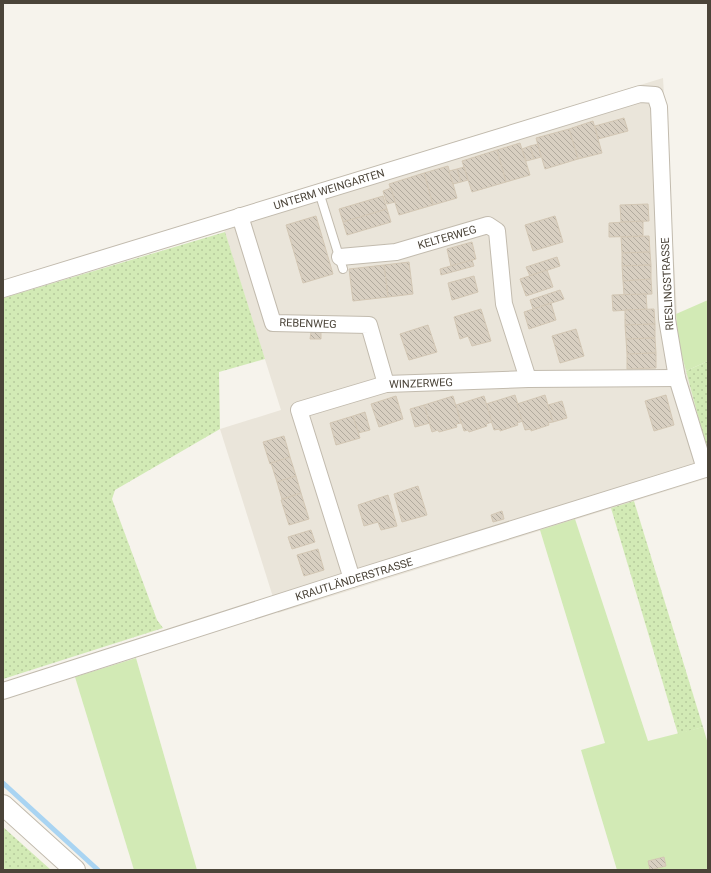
<svg xmlns="http://www.w3.org/2000/svg" width="711" height="873" viewBox="0 0 711 873" font-family="Roboto,sans-serif">
<defs>
<pattern id="grass-dots" width="8" height="8" patternUnits="userSpaceOnUse"><rect width="8" height="8" fill="#d2eab5"/><path d="M2 2h.1M6 6h.1" fill="none" stroke="#b6ca9c" stroke-width="1.8" stroke-linecap="round"/></pattern>
<pattern id="building-back-hatch" width="6" height="6" patternUnits="userSpaceOnUse"><rect width="6" height="6" fill="#d8cfc1"/><path d="M-1 5l2 2M0 0l6 6M5-1l2 2" fill="none" stroke="#b1aa9e"/></pattern>
</defs>
<rect width="100%" height="100%" fill="#f6f3ec"/>
<!-- residential -->
<polygon fill="#eae5da" points="663,78 679,345 708,454 708,478 278,613 220,429 281,410 219,214"/>
<!-- grass -->
<g fill="url(#grass-dots)">
<polygon points="225,232 265,359 219,372 220,429 115,490 112,499 157,620 163,628 3,679 3,298"/>
<polygon points="708,361 708,454 686,371"/>
<polygon points="634,501 703,727 678,734 611,508"/>
<polygon points="3,827 51,870 3,870"/>
</g>
<!-- garden -->
<g fill="#d2eab5">
<polygon points="708,300 708,361 686,371 679,345 676,314"/>
<polygon points="575,519 648,741 703,727 708,744 708,870 617,870 581,750 605,743 540,530"/>
<polygon points="136,658 197,870 134,870 75,677"/>
</g>
<g fill="none" stroke-linecap="round" stroke-linejoin="round">
<!-- stream -->
<polyline stroke="#a9d4f2" stroke-width="5" points="3,783 98,870"/>
</g>
<!-- building -->
<g fill="url(#building-back-hatch)" stroke="#d3c7b4">
<polygon points="624,118 628,131 598,139 595,126"/>
<polygon points="593,121 602,153 578,159 569,129"/>
<polygon points="569,129 578,159 545,169 536,138"/>
<polygon points="520,143 530,175 506,182 497,150"/>
<polygon points="538,144 541,157 534,159 530,146"/>
<polygon points="530,146 534,159 526,161 522,149"/>
<polygon points="497,150 506,182 472,192 462,161"/>
<polygon points="448,166 457,198 433,205 424,173"/>
<polygon points="464,167 468,180 461,182 457,169"/>
<polygon points="457,169 461,182 453,184 449,171"/>
<polygon points="424,173 433,205 399,215 389,184"/>
<polygon points="391,188 395,202 387,204 383,191"/>
<polygon points="383,196 387,209 343,222 339,209"/>
<polygon points="648,204 649,221 621,222 620,205"/>
<polygon points="387,209 391,222 347,235 343,222"/>
<polygon points="316,216 333,274 303,283 286,225"/>
<polygon points="555,216 563,242 533,251 525,225"/>
<polygon points="643,221 643,236 609,237 609,223"/>
<polygon points="649,236 650,252 622,253 621,237"/>
<polygon points="472,242 476,259 451,266 447,249"/>
<polygon points="650,252 651,265 622,266 622,253"/>
<polygon points="557,257 560,266 530,276 526,267"/>
<polygon points="472,260 474,266 441,275 440,269"/>
<polygon points="409,262 413,294 388,297 384,265"/>
<polygon points="384,265 388,297 353,301 349,269"/>
<polygon points="651,265 651,279 623,281 622,266"/>
<polygon points="547,270 553,287 526,296 520,279"/>
<polygon points="474,276 478,292 452,300 448,283"/>
<polygon points="651,279 652,294 624,295 623,281"/>
<polygon points="560,290 564,299 533,309 530,300"/>
<polygon points="646,294 647,309 613,311 612,295"/>
<polygon points="551,303 556,320 529,329 524,312"/>
<polygon points="481,309 491,341 472,346 468,336 460,339 454,317"/>
<polygon points="654,309 655,324 625,325 625,310"/>
<polygon points="655,324 655,338 626,339 625,325"/>
<polygon points="428,325 437,352 409,360 400,334"/>
<polygon points="576,329 584,356 560,363 552,336"/>
<polygon points="311,332 321,332 321,339 310,339"/>
<polygon points="655,338 656,353 627,354 626,339"/>
<polygon points="656,353 656,368 627,369 627,354"/>
<polygon points="515,395 523,421 517,423 518,425 500,431 500,429 494,430 486,404"/>
<polygon points="545,395 553,422 548,423 549,425 531,431 531,429 525,430 517,404"/>
<polygon points="666,395 674,425 654,431 645,401"/>
<polygon points="396,396 403,419 379,427 371,404"/>
<polygon points="453,396 461,423 456,424 457,427 439,432 438,430 432,432 424,405"/>
<polygon points="484,396 492,422 486,424 487,426 469,432 468,430 464,431 456,405"/>
<polygon points="562,401 567,418 553,422 548,405"/>
<polygon points="424,405 430,423 415,427 410,409"/>
<polygon points="365,412 370,430 358,433 353,416"/>
<polygon points="353,416 360,438 336,445 330,423"/>
<polygon points="284,436 290,457 270,464 263,442"/>
<polygon points="290,457 296,476 277,482 271,463"/>
<polygon points="296,476 301,493 282,499 277,482"/>
<polygon points="418,486 427,515 402,522 394,494"/>
<polygon points="301,493 309,519 289,525 281,500"/>
<polygon points="388,495 397,526 381,530 378,522 364,526 358,505"/>
<polygon points="502,511 504,519 493,522 491,515"/>
<polygon points="311,530 315,542 292,549 288,537"/>
<polygon points="318,549 324,570 304,576 297,555"/>
<polygon points="664,857 666,866 650,870 648,861"/>
</g>
<g fill="none" stroke-linecap="round" stroke-linejoin="round">
<defs>
<polyline id="service" points="319,192 343,269"/>
<g id="minor">
<polyline points="240,216 273,323 369,325 386,384"/>
<polyline points="340,257 396,252 488,225 497,231 504,304 528,379"/>
<polyline points="3,289 640,94 655,95 659,107 667,319 677,378 705,469 352,579 3,691"/>
<polyline points="352,579 299,410 386,384 528,379 677,378"/>
</g>
<polyline id="tertiary" points="3,805 75,870"/>
</defs>
<!-- service casing -->
<use href="#service" stroke="#c2bbae" stroke-width="10"/>
<!-- minor casing -->
<use href="#minor" stroke="#c2bbae" stroke-width="18"/>
<!-- tertiary casing -->
<use href="#tertiary" stroke="#c2bbae" stroke-width="22"/>
<!-- service -->
<use href="#service" stroke="#fff" stroke-width="8"/>
<!-- minor -->
<use href="#minor" stroke="#fff" stroke-width="16"/>
<!-- tertiary -->
<use href="#tertiary" stroke="#fff" stroke-width="20"/>
</g>
<g text-anchor="middle" stroke-width="3" stroke-linejoin="round" paint-order="stroke">
<!-- street labels -->
<g font-size="11" fill="#4b4439" stroke="#fff">
<text transform="translate(329 189) rotate(-17)" y="4">UNTERM WEINGARTEN</text>
<text transform="translate(447 237) rotate(-16)" y="4">KELTERWEG</text>
<text transform="translate(667 284) rotate(-93)" y="4">RIESLINGSTRASSE</text>
<text transform="translate(308 323) rotate(2)" y="4">REBENWEG</text>
<text transform="translate(421 383) rotate(-2)" y="4">WINZERWEG</text>
<text transform="translate(354 579) rotate(-17)" y="4">KRAUTLÄNDERSTRASSE</text>
</g>
</g>
<!-- border -->
<rect width="711" height="873" fill="none" stroke="#4b4439" stroke-width="8"/>
</svg>
